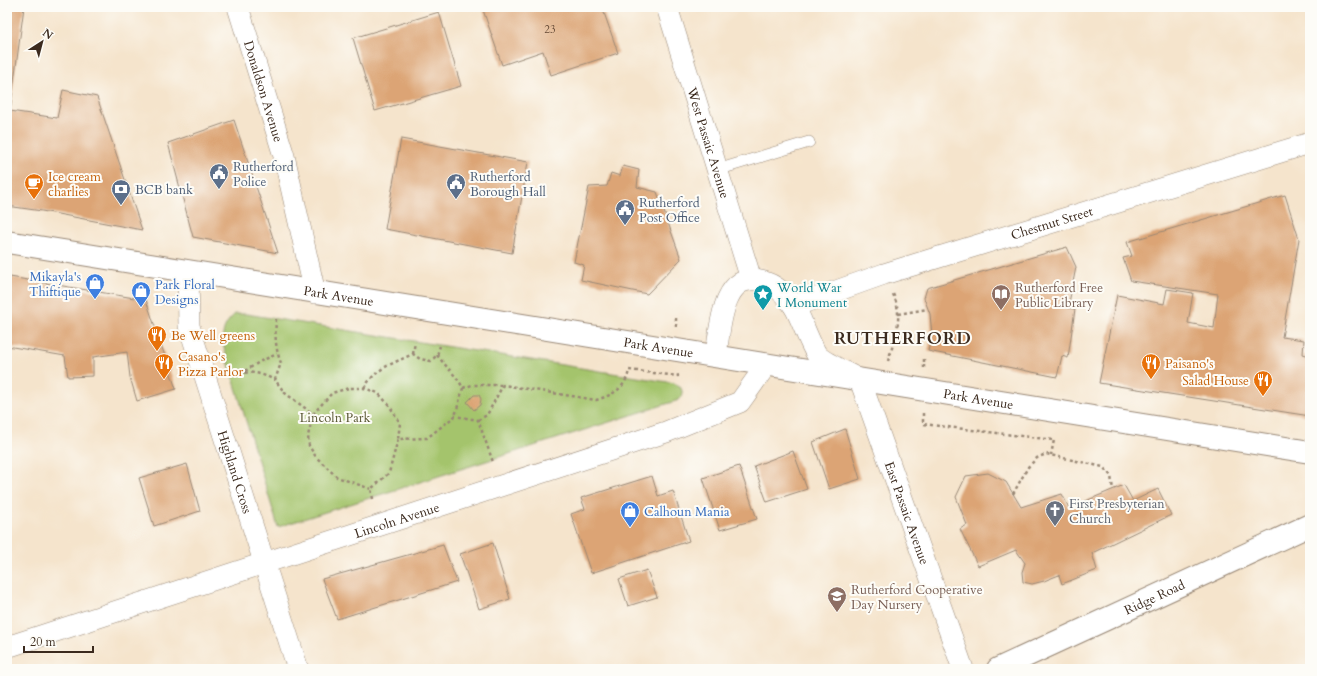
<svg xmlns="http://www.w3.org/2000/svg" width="1317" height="676" viewBox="0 0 1317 676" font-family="Cardo,serif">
<rect width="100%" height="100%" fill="#fdfcf7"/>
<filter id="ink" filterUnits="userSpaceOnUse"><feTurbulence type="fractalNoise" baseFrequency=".025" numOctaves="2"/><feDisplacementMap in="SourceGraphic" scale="8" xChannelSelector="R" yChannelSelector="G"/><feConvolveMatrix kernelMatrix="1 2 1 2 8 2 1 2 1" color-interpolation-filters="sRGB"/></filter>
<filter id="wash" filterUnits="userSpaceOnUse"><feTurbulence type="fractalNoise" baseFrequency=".012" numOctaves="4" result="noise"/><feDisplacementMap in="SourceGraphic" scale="16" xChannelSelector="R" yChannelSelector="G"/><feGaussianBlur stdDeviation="0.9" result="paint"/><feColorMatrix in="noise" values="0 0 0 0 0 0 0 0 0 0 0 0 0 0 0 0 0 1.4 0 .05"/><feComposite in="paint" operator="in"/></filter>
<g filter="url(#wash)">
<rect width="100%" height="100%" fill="#f5e4cc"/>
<!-- green -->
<path fill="#a4c46c" stroke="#707745" d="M235,314H246L674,383L681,388L683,395L679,400L278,527L225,351C221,334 222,326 235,314Z"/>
<g id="blocks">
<!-- building -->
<g fill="#dca474">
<polygon points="7,7 24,7 10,111 57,118 63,90 97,97 142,230 42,211 7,206 7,157 10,140 7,140"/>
<polygon points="482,7 602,7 618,53 551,75 543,51 502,65"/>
<polygon points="439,12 461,86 375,111 353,38"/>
<polygon points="234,120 278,253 193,237 168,143"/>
<polygon points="401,139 528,162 512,253 385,229"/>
<polygon points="623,166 639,170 637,187 657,192 681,259 647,294 581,280 584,265 574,262 589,187 607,186 611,173 620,176"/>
<polygon points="1285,195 1299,239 1282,337 1304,340 1303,354 1310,356 1310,416 1099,383 1117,295 1164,304 1167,289 1193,293 1188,323 1214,328 1218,294 1131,281 1123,258 1132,256 1127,242"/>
<polygon points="1067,247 1076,267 1068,308 1075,309 1068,358 1062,356 1057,377 928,351 932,335 930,314 924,298 927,288"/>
<polygon points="10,277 146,300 176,389 137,401 130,377 127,352 93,357 93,376 68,377 65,356 7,346 7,288"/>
<polygon points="474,395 479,395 481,399 480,405 474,410 467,402"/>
<polygon points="845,429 860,479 829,489 813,442"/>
<polygon points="793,451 807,489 767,502 754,466"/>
<polygon points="187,464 200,511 154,526 139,478"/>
<polygon points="739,466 757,519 720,530 703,478"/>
<polygon points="988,473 1006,482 1021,507 1062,494 1069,508 1124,485 1133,501 1158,489 1171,515 1092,553 1097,570 1062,584 1059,575 1044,581 1032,584 1023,582 1022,572 1025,563 1016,550 978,566 960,529 967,525 956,497 966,476"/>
<polygon points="652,476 658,496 673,491 689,541 591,573 571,514 585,509 581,498"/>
<polygon points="493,543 510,599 479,609 460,554"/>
<polygon points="443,545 457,582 337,619 322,579"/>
<polygon points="647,570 657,597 628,606 619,579"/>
</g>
</g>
</g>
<g filter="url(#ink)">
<use href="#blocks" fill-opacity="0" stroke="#988775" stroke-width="1"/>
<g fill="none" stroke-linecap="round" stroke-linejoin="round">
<defs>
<polyline id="service" points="717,170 809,142"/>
<g id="minor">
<path id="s1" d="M238,7L284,156L315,293"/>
<path id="s2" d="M667,7L751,279"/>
<path id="s3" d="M188,271L189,326L298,669"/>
<path id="s4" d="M794,306L884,274L1310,143"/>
<path id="s5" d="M716,355C720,330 722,270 761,281C775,284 787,295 794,306C801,317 811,348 818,356C825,363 850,374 860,380L963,669"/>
<path id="s6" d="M7,647L666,432L740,402L767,364"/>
</g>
<g id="tertiary">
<path id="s7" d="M7,242L1310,452"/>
<path id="s8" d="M998,669L1310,525"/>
</g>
</defs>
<!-- service casing -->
<use href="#service" stroke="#988775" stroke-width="12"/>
<!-- minor casing -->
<use href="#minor" stroke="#988775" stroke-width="22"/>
<!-- tertiary casing -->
<use href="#tertiary" stroke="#988775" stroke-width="24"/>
<!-- path -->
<g stroke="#988775" stroke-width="2.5" stroke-dasharray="3 3" stroke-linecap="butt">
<polyline points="898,314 927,309"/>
<polyline points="676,318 676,327"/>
<path d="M276,319C275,335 275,348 281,363L275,380L285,393L313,414L332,393L349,388H364L378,393L389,405L400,423L398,439"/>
<polyline points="413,354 415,342"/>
<path d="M437,355C446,367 457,376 463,388L455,416"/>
<path d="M888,361C895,337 904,318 893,294"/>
<polyline points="924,368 924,358"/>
<polyline points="245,371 261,361 277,354"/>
<path d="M233,375C250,370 260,373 275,380"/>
<path d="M364,388C377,367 392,364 413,354L420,359L431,361L437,355L440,346"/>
<polyline points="463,388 472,385 503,385"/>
<polyline points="923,413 923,424 1054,440 1051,455"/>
<polyline points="313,414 308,436 309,446 316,457 337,477 371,489"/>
<path d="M478,420L487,415L503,385L596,400C613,395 626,388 629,370L678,376L677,372"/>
<polyline points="1013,494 1028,467 1037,458 1046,454 1103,467 1111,476 1113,490"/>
<polyline points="373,499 371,489 389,473 398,439 427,438 455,416 478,420 493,462"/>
</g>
<!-- service -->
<use href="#service" stroke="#fff" stroke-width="11"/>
<!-- minor -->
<use href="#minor" stroke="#fff" stroke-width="21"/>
<!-- tertiary -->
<use href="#tertiary" stroke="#fff" stroke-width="22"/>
</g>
</g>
<!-- icons -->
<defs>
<symbol id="civic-pin" viewBox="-11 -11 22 30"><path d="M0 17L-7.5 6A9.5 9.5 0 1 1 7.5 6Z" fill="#5c6f8a" stroke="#fdfcf7"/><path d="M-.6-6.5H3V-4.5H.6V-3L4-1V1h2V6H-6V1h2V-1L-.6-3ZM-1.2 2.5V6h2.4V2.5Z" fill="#fff"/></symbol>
<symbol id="cafe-pin" viewBox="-11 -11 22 30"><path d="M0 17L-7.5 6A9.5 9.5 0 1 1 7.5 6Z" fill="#e8710a" stroke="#fdfcf7"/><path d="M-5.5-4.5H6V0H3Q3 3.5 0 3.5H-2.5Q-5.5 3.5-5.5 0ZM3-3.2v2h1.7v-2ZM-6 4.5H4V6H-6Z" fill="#fff"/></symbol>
<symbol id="bank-pin" viewBox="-11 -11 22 30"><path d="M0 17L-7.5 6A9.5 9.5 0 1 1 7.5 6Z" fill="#5c6f8a" stroke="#fdfcf7"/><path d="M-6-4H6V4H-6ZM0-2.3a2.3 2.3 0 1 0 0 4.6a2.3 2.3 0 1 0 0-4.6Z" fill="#fff"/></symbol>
<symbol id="shop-pin" viewBox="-11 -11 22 30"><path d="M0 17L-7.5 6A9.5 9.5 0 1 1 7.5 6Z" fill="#3f7fe0" stroke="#fdfcf7"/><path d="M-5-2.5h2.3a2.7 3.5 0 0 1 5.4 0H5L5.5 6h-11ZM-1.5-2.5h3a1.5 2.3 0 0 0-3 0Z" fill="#fff"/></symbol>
<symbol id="sight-pin" viewBox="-11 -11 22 30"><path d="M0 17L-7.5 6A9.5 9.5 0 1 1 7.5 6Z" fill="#0f9aa8" stroke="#fdfcf7"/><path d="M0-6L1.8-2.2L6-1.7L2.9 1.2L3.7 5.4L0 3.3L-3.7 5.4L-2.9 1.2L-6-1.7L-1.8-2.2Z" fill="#fff"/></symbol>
<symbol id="library-pin" viewBox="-11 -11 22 30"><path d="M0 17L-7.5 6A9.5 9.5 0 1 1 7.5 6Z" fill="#8d6e63" stroke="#fdfcf7"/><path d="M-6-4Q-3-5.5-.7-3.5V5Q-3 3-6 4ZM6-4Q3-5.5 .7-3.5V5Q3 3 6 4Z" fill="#fff"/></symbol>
<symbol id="restaurant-pin" viewBox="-11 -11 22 30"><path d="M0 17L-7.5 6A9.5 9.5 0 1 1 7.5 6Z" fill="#e8710a" stroke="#fdfcf7"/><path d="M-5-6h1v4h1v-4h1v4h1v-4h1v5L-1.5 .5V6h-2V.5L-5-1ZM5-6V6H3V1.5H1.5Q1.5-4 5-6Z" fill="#fff"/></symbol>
<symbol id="church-pin" viewBox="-11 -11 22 30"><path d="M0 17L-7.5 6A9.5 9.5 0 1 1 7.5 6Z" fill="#6b7280" stroke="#fdfcf7"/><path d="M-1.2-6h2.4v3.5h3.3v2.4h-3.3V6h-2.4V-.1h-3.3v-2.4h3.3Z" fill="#fff"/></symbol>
<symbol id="school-pin" viewBox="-11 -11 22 30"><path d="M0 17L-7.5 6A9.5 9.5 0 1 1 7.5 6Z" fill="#8d6e63" stroke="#fdfcf7"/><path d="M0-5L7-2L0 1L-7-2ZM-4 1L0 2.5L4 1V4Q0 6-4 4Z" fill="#fff"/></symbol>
</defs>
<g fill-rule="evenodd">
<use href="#civic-pin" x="208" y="162" width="22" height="30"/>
<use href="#cafe-pin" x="23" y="172" width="22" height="30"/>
<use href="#civic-pin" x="445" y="172" width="22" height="30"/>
<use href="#bank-pin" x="110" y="178" width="22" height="30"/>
<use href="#civic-pin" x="614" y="198" width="22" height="30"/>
<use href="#shop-pin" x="84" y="272" width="22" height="30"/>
<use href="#shop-pin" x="130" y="280" width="22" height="30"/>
<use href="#sight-pin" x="752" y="283" width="22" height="30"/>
<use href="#library-pin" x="990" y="283" width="22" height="30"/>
<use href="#restaurant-pin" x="146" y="324" width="22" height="30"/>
<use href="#restaurant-pin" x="153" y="352" width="22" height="30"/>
<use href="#restaurant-pin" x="1140" y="352" width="22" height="30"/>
<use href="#restaurant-pin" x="1252" y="369" width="22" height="30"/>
<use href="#church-pin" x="1044" y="499" width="22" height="30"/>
<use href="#shop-pin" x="619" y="500" width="22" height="30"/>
<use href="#school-pin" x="826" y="585" width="22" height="30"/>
</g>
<g text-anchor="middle" stroke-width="4" stroke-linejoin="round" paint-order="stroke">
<!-- number labels -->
<g font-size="11" fill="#634834">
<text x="550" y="33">23</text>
</g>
<!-- street labels -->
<g font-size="13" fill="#3b2a1e" stroke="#fdfcf7">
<text dy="5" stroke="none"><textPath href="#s1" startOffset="88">Donaldson Avenue</textPath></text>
<text dy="5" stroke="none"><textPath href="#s2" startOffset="142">West Passaic Avenue</textPath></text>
<text dy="5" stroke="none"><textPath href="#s4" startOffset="271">Chestnut Street</textPath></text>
<text dy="5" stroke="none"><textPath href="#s7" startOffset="336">Park Avenue</textPath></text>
<text dy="5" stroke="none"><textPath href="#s7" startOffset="660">Park Avenue</textPath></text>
<text dy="5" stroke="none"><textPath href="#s7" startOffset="984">Park Avenue</textPath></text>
<text dy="5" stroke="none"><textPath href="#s3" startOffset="208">Highland Cross</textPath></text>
<text dy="5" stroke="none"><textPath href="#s5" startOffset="387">East Passaic Avenue</textPath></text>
<text dy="5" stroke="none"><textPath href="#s6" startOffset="410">Lincoln Avenue</textPath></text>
<text dy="5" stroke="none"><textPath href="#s8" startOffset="172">Ridge Road</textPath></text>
</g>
<!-- service labels -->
<g font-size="13" fill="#4e5e75" stroke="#fdfcf7" text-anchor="start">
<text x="233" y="171">Rutherford<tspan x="233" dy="15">Police</tspan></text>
<text x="470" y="181">Rutherford<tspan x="470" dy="15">Borough Hall</tspan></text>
<text x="135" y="194">BCB bank</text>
<text x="639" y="207">Rutherford<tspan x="639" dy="15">Post Office</tspan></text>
</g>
<!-- food labels -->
<g font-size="13" fill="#c56008" stroke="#fdfcf7" text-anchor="start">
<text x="48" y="181">Ice cream<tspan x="48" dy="15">charlies</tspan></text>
<text x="171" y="340">Be Well greens</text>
<text x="178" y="361">Casano's<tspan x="178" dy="15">Pizza Parlor</tspan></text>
<text x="1165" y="368">Paisano's</text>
<text x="1249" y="385" text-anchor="end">Salad House</text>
</g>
<!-- shop labels -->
<g font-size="13" fill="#366cbe" stroke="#fdfcf7" text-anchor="start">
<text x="81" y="281" text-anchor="end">Mikayla's<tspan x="81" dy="15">Thiftique</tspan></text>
<text x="155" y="289">Park Floral<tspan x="155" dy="15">Designs</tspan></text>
<text x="644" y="516">Calhoun Mania</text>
</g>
<!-- culture labels -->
<g font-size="13" fill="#0d838f" stroke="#fdfcf7" text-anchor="start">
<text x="777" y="292">World War<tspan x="777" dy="15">I Monument</tspan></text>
</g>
<!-- education labels -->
<g font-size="13" fill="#785e54" stroke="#fdfcf7" text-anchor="start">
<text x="1015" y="292">Rutherford Free<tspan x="1015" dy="15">Public Library</tspan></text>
<text x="851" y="594">Rutherford Cooperative<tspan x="851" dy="15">Day Nursery</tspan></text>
</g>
<!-- park labels -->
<g font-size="13" fill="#5a5835" stroke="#fdfcf7">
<text x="335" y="422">Lincoln Park</text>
</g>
<!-- worship labels -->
<g font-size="13" fill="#5b616d" stroke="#fdfcf7" text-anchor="start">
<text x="1069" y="508">First Presbyterian<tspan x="1069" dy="15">Church</tspan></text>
</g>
<!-- district labels -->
<g font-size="17" font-weight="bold" letter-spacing="1" fill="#3b2a1e" stroke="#fdfcf7">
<text x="903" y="344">RUTHERFORD</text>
</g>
</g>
<!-- margin -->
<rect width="1317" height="676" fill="none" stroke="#fdfcf7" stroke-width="24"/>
<!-- north arrow -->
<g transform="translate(42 42) rotate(36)" stroke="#fdfcf7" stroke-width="3" paint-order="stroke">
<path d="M0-3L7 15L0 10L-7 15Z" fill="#3b2a1e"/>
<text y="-6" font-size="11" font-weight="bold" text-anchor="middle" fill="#3b2a1e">N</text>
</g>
<!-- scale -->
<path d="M24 646v6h69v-6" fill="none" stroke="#3b2a1e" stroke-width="2"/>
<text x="30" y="646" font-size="12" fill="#3b2a1e" stroke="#fdfcf7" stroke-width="3" paint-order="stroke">20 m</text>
</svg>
